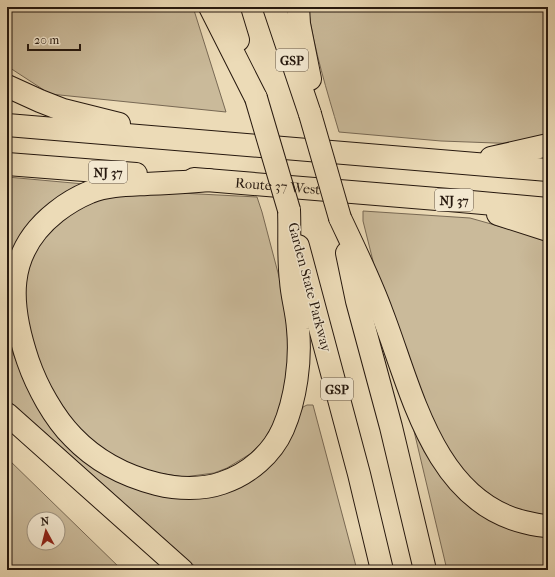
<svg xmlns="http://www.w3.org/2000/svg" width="555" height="577" viewBox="0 0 555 577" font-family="'IM FELL French Canon',serif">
<rect width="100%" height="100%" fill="#ecdbb7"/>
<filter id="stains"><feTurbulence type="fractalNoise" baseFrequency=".005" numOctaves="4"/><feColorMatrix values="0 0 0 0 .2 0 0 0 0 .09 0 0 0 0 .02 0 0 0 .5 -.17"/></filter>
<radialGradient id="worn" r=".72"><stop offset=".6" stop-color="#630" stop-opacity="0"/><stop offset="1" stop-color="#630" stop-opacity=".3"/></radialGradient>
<!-- green -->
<g fill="#caba9a" stroke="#786954" fill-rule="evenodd">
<polygon points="7,7 193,7 226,112 50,94 7,66"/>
<path d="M308,7H548V138L522,144L441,141L339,132C327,91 314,50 308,7Z"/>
<polygon points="7,177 84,184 11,254 7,266"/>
<polygon points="141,191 257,197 262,212 287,307 290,374 277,417 263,442 250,454 227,468 214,473 184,477 158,473 144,469 117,458 96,443 83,432 71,418 54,393 38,361 26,322 25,284 28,267 34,253 45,234 86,201"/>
<polygon points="363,211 470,218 548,240 548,516 532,515 500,502 471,480 457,463 422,404 381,293 363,221"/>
<polygon points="7,330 13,353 27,388 46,419 78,455 232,490 262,474 275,460 303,407 307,405 313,405 357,570 199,570 7,399"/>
<polygon points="417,430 431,458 548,534 548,570 447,570 414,431"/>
<path d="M7,458L122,570H7ZM34,519H58V543H34Z"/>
</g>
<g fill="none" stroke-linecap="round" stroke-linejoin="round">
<defs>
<g id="highway">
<polyline points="210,7 256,98"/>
<polyline points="228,7 238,40"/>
<polyline points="274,7 310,114"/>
<polyline points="298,7 299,24 310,79"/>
<polyline points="7,86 40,101 63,110 119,124"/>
<polyline points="7,125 548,170"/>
<polyline points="491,158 548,145"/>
<polyline points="7,164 136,174"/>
<path id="s1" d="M194,179L449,200L548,209"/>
<path d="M209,180C188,182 167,183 147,184C128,185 108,185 90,192C78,197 66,204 56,212C4,253 9,305 28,361C37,387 54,418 73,437C96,461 125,476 157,484C177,489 202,490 222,483C249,474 272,454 283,429C296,399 301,360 298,329C297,312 292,297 291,281C288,257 290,233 289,210"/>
<polyline points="498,214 548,230"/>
<path d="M340,218C355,250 370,280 382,313C411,388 433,500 524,522C532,524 540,526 548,526"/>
<polyline points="298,246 359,474 382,570"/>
<polyline points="347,253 357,301 391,427 425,570"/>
<polyline points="7,414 182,570"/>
</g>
</defs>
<!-- highway casing -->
<use href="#highway" stroke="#26180e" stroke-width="24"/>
<!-- highway -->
<use href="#highway" stroke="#ecdbb7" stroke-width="22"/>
<defs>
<g id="highway-bridge">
<polyline points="256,98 289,210"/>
<polyline points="310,114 340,218"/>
</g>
</defs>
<!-- highway-bridge casing -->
<use href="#highway-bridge" stroke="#26180e" stroke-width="24" stroke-linecap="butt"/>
<!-- highway-bridge -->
<use href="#highway-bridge" stroke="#ecdbb7" stroke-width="22"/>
</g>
<g text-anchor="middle" stroke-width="3" stroke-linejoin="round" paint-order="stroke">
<!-- shield labels -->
<g fill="#f3e8d0" stroke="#645648" stroke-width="1">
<rect x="276" y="49" width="32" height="22" rx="3"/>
<rect x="89" y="161" width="38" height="22" rx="3"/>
<rect x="435" y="189" width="38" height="22" rx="3"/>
<rect x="321" y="378" width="32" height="22" rx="3"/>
</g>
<g font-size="13" font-weight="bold" fill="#26180e">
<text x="292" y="65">GSP</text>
<text x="108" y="177">NJ 37</text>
<text x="454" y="205">NJ 37</text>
<text x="337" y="394">GSP</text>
</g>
<!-- street labels -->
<g font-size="14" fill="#26180e" stroke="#f3e8d0">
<text dy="5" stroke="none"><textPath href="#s1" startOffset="84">Route 37 West</textPath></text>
<text transform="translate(310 287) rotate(75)" y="5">Garden State Parkway</text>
</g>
</g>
<!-- margin -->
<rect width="555" height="577" fill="none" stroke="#ecdbb7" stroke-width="24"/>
<rect x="8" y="8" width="539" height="561" fill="none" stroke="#26180e" stroke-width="2"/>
<rect x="12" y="12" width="531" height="553" fill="none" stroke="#26180e"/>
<!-- north arrow -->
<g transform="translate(46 531) rotate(353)"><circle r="19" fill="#f3e8d0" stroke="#a19582"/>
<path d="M0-3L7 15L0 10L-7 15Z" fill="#8f2418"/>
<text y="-6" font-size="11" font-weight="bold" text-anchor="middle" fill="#26180e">N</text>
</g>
<!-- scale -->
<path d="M28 44v6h52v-6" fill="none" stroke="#26180e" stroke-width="2"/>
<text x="34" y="44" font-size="12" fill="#26180e" stroke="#f3e8d0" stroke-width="3" paint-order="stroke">20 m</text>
<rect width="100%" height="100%" filter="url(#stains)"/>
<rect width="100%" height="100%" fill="url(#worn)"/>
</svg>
